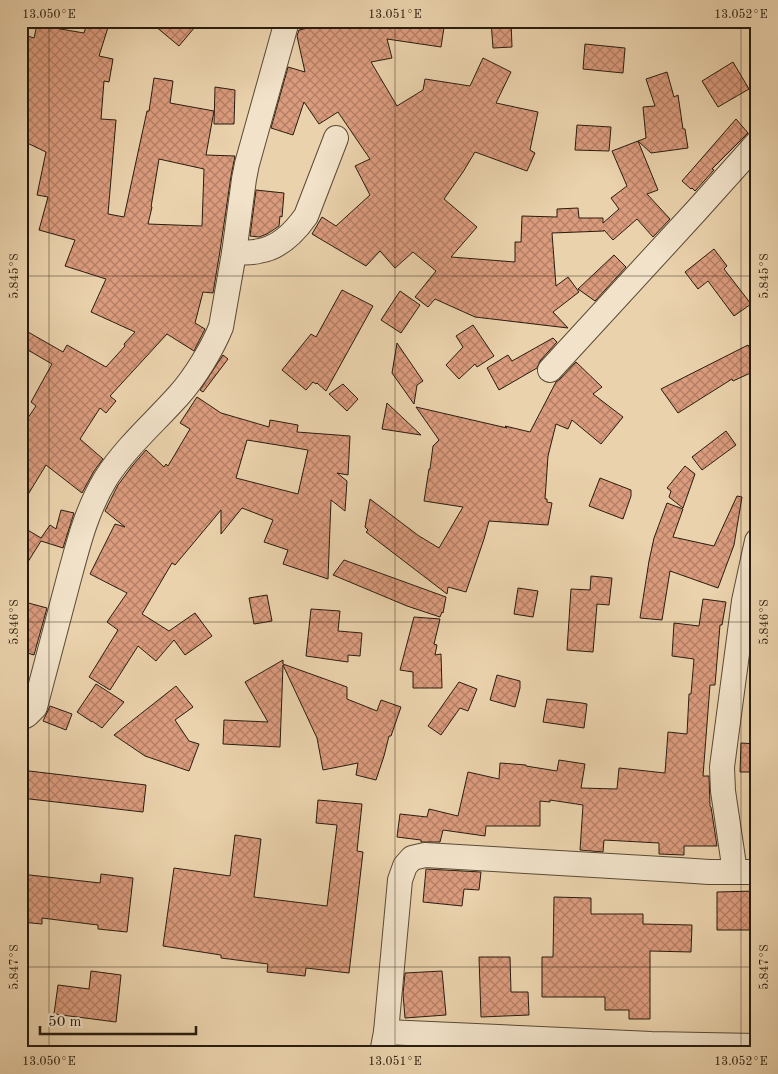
<svg xmlns="http://www.w3.org/2000/svg" width="778" height="1074" viewBox="0 0 778 1074" font-family="'Old Standard TT',serif">
<defs>
<pattern id="building-cross-hatch" width="8" height="8" patternUnits="userSpaceOnUse" patternTransform="scale(1.25)"><rect width="8" height="8" fill="#db9b7d"/><path d="M0 0l8 8M0 8l8-8" fill="none" stroke="#b27e65"/></pattern>
</defs>
<rect width="100%" height="100%" fill="#ead2ac"/>
<filter id="stains"><feTurbulence type="fractalNoise" baseFrequency=".004" numOctaves="4"/><feColorMatrix values="0 0 0 0 .2 0 0 0 0 .09 0 0 0 0 .02 0 0 0 .5 -.17"/></filter>
<radialGradient id="worn" r=".72"><stop offset=".6" stop-color="#630" stop-opacity="0"/><stop offset="1" stop-color="#630" stop-opacity=".3"/></radialGradient>
<!-- building -->
<g fill="url(#building-cross-hatch)" stroke="#2a1d0f" fill-rule="evenodd">
<path d="M88,21H110L99,56L113,59L109,82L104,81L101,119L116,120L108,214L124,217L147,111H149L154,78L173,81L170,103L214,111L206,155L235,156L231,176L220,251L213,293L203,292L195,323L205,329L194,351L167,334L110,396L116,401L106,413L100,408L80,439L103,459L94,471L82,493L46,465L21,506V428L36,406L31,402L52,364L21,346V328L63,352L67,345L106,367L125,346L124,344L135,332L91,312L106,279L65,266L75,240L39,230L48,197L37,195L46,152L21,140V34L34,38L37,25L84,33ZM159,159L204,169L202,226L148,224L152,207H151Z"/>
<polygon points="149,21 200,21 179,46"/>
<polygon points="328,21 345,21 345,26 370,21 445,21 441,47 387,39 392,58 371,62 397,106 423,90 425,79 470,86 483,58 511,72 496,103 538,112 530,150 535,153 527,171 475,152 463,172 444,199 477,227 451,257 515,262 515,242 521,242 522,216 557,217 557,209 578,208 579,218 603,218 603,223 619,209 611,198 627,186 612,151 638,141 658,190 647,194 670,219 653,237 637,219 613,240 604,230 604,231 552,233 556,286 568,277 579,292 553,312 568,328 475,317 435,299 428,307 415,297 436,271 413,252 395,268 380,251 366,266 312,234 322,217 336,226 370,195 355,166 370,159 338,112 319,124 304,102 293,135 271,128 288,67 305,72 297,36 299,30 328,24"/>
<polygon points="491,21 511,21 512,47 493,48"/>
<polygon points="585,44 625,48 623,73 583,69"/>
<polygon points="733,62 749,89 718,107 702,81"/>
<polygon points="667,72 674,97 678,95 683,129 685,129 688,148 651,153 638,141 646,138 643,107 655,106 646,79"/>
<polygon points="215,87 235,90 234,124 214,124"/>
<polygon points="736,119 748,133 712,169 714,170 695,191 692,188 691,189 682,181"/>
<polygon points="577,125 611,127 609,151 575,150"/>
<polygon points="256,190 284,193 282,217 280,216 279,226 267,234 259,237 250,236"/>
<polygon points="714,249 727,266 724,269 751,304 734,316 708,281 698,289 685,272"/>
<polygon points="614,255 626,267 595,301 578,289"/>
<polygon points="342,290 373,306 326,391 317,383 316,384 313,382 306,390 282,370 311,334 316,337"/>
<polygon points="400,291 420,305 401,333 381,320"/>
<polygon points="473,325 494,356 477,367 475,364 459,379 446,365 463,347 456,336"/>
<polygon points="553,338 557,342 540,361 537,368 499,390 487,368 508,355 512,361"/>
<polygon points="397,343 423,381 417,385 414,404 392,373"/>
<polygon points="748,345 757,361 757,370 733,381 732,379 678,413 661,389"/>
<polygon points="223,355 228,359 203,392 200,390"/>
<polygon points="576,362 602,387 593,394 623,417 601,444 572,420 568,429 556,424 548,456 545,499 547,499 547,502 552,503 548,525 489,521 484,539 466,592 448,587 447,594 366,532 368,530 365,527 370,499 419,536 439,548 463,507 424,501 429,469 430,469 433,446 439,440 416,407 507,428 505,426 530,432 556,382 560,379"/>
<polygon points="343,384 358,399 347,411 329,394"/>
<path d="M197,397L221,413L269,427L270,420L298,425L297,432L350,436L348,475L337,473L347,481L345,511L331,500L328,579L283,564L288,550L264,542L273,520L242,508L221,534V510L175,565L172,563L142,614L169,631L195,613L212,636L185,655L174,640L156,661L138,646L110,690L89,677L118,630L107,622L127,593L90,574L115,524L125,527L105,511L118,485L133,465L146,450L164,467L166,464L168,466L190,429L180,423ZM247,440L308,450L298,494L236,478Z"/>
<polygon points="387,403 421,435 382,429"/>
<polygon points="726,431 736,445 702,470 692,457"/>
<polygon points="685,466 695,474 683,508 669,497 671,491 667,488"/>
<polygon points="600,478 631,490 631,496 623,519 589,506"/>
<polygon points="737,496 742,497 734,545 718,588 670,571 662,620 640,618 649,561 654,538 667,503 683,509 673,537 714,546"/>
<polygon points="61,510 74,513 63,548 41,541 21,573 21,526 41,538 50,525 56,529"/>
<polygon points="344,560 446,597 443,613 442,612 440,617 407,606 333,575"/>
<polygon points="591,576 612,578 609,605 597,604 593,652 567,650 571,589 590,590"/>
<polygon points="518,588 538,591 533,617 514,614"/>
<polygon points="267,595 272,621 254,624 249,598"/>
<polygon points="703,599 726,602 722,625 720,625 715,685 710,685 703,776 709,776 710,806 711,807 717,846 684,846 684,855 659,854 659,843 604,840 603,852 580,850 583,805 550,800 550,802 540,801 540,826 486,826 485,836 443,830 440,842 421,842 421,840 397,837 400,814 427,817 429,809 458,816 468,772 499,779 500,763 526,765 526,766 557,771 559,760 585,764 581,788 617,789 619,768 665,773 668,732 687,734 689,694 691,694 694,659 672,656 674,623 699,626"/>
<polygon points="21,601 47,608 34,655 21,651"/>
<polygon points="311,609 340,611 338,631 362,633 360,656 348,655 348,662 306,656"/>
<polygon points="414,617 440,619 434,644 437,645 435,655 441,654 442,688 413,688 413,672 400,670"/>
<polygon points="283,660 283,664 347,687 347,699 377,711 381,700 401,707 391,736 389,736 384,756 376,780 356,775 358,763 323,770 317,738 283,665 280,747 223,744 224,720 268,722 245,682"/>
<polygon points="497,675 520,681 520,688 515,707 490,700"/>
<polygon points="459,682 477,689 468,711 460,708 441,735 428,726"/>
<polygon points="96,684 124,702 102,728 92,721 92,722 77,712"/>
<polygon points="176,686 193,707 175,720 189,741 199,744 189,771 145,756 114,735"/>
<polygon points="547,699 582,703 587,704 584,728 543,722"/>
<polygon points="50,706 72,714 66,730 43,721"/>
<polygon points="741,743 757,744 757,772 740,772"/>
<polygon points="21,770 146,785 143,812 21,798"/>
<polygon points="318,800 362,804 357,851 363,852 349,973 306,968 305,976 267,972 268,964 221,958 221,955 163,946 174,868 230,876 235,835 261,839 254,897 327,906 337,825 316,823"/>
<polygon points="426,869 481,872 479,890 464,889 462,906 423,902"/>
<polygon points="21,874 100,883 101,874 133,878 127,932 98,929 98,925 42,918 42,924 21,922"/>
<polygon points="757,891 757,930 717,930 717,892"/>
<polygon points="554,897 591,898 591,914 643,914 643,924 692,925 691,952 650,951 650,1019 629,1019 629,1010 605,1010 605,997 542,997 542,957 553,957"/>
<polygon points="479,957 510,957 511,992 528,992 529,1015 481,1017"/>
<polygon points="91,971 121,975 116,1022 54,1014 58,985 89,989"/>
<polygon points="442,971 446,1015 405,1018 403,994 405,973"/>
</g>
<g fill="none" stroke-linecap="round" stroke-linejoin="round">
<defs>
<g id="minor">
<path d="M234,253C242,252 251,253 259,251C279,248 294,233 306,216L336,138"/>
<polyline points="550,370 697,210 757,143"/>
<path d="M21,718L27,715L35,707C46,665 57,623 68,582C78,545 86,511 106,478C126,447 154,423 179,395C195,377 212,349 221,327L234,253L244,179L247,164L287,21"/>
<polyline points="735,872 723,791 722,767 744,601 757,541"/>
<polyline points="386,1032 651,1044 757,1046"/>
<polyline points="382,1053 386,1032 400,880 405,866 412,858 425,855 679,870 709,872 757,872"/>
</g>
</defs>
<!-- minor casing -->
<use href="#minor" stroke="#5a4a36" stroke-width="26"/>
<!-- minor -->
<use href="#minor" stroke="#f1e2c9" stroke-width="24"/>
</g>
<!-- ticks -->
<path fill="none" stroke="#2a1d0f" stroke-width="1" stroke-opacity="0.45" d="M49,21V1053M395,21V1053M741,21V1053M21,276H757M21,622H757M21,967H757"/>
<!-- margin -->
<rect width="778" height="1074" fill="none" stroke="#ead2ac" stroke-width="55"/>
<!-- scale -->
<path d="M40 1026v8h156v-8" fill="none" stroke="#2a1d0f" stroke-width="2.5"/>
<text x="48" y="1026" font-size="15" fill="#2a1d0f" stroke="#f1e2c9" stroke-width="4" paint-order="stroke">50 m</text>
<rect x="28" y="28" width="722" height="1018" fill="none" stroke="#2a1d0f" stroke-width="2"/>
<g font-size="12" text-anchor="middle" fill="#2a1d0f">
<text x="49" y="18">13.050°E</text>
<text x="395" y="18">13.051°E</text>
<text x="741" y="18">13.052°E</text>
<text transform="translate(14 276) rotate(-90)" y="4">5.845°S</text>
<text transform="translate(764 276) rotate(-90)" y="4">5.845°S</text>
<text transform="translate(14 622) rotate(-90)" y="4">5.846°S</text>
<text transform="translate(764 622) rotate(-90)" y="4">5.846°S</text>
<text transform="translate(14 967) rotate(-90)" y="4">5.847°S</text>
<text transform="translate(764 967) rotate(-90)" y="4">5.847°S</text>
<text x="49" y="1065">13.050°E</text>
<text x="395" y="1065">13.051°E</text>
<text x="741" y="1065">13.052°E</text>
</g>
<rect width="100%" height="100%" filter="url(#stains)"/>
<rect width="100%" height="100%" fill="url(#worn)"/>
</svg>
